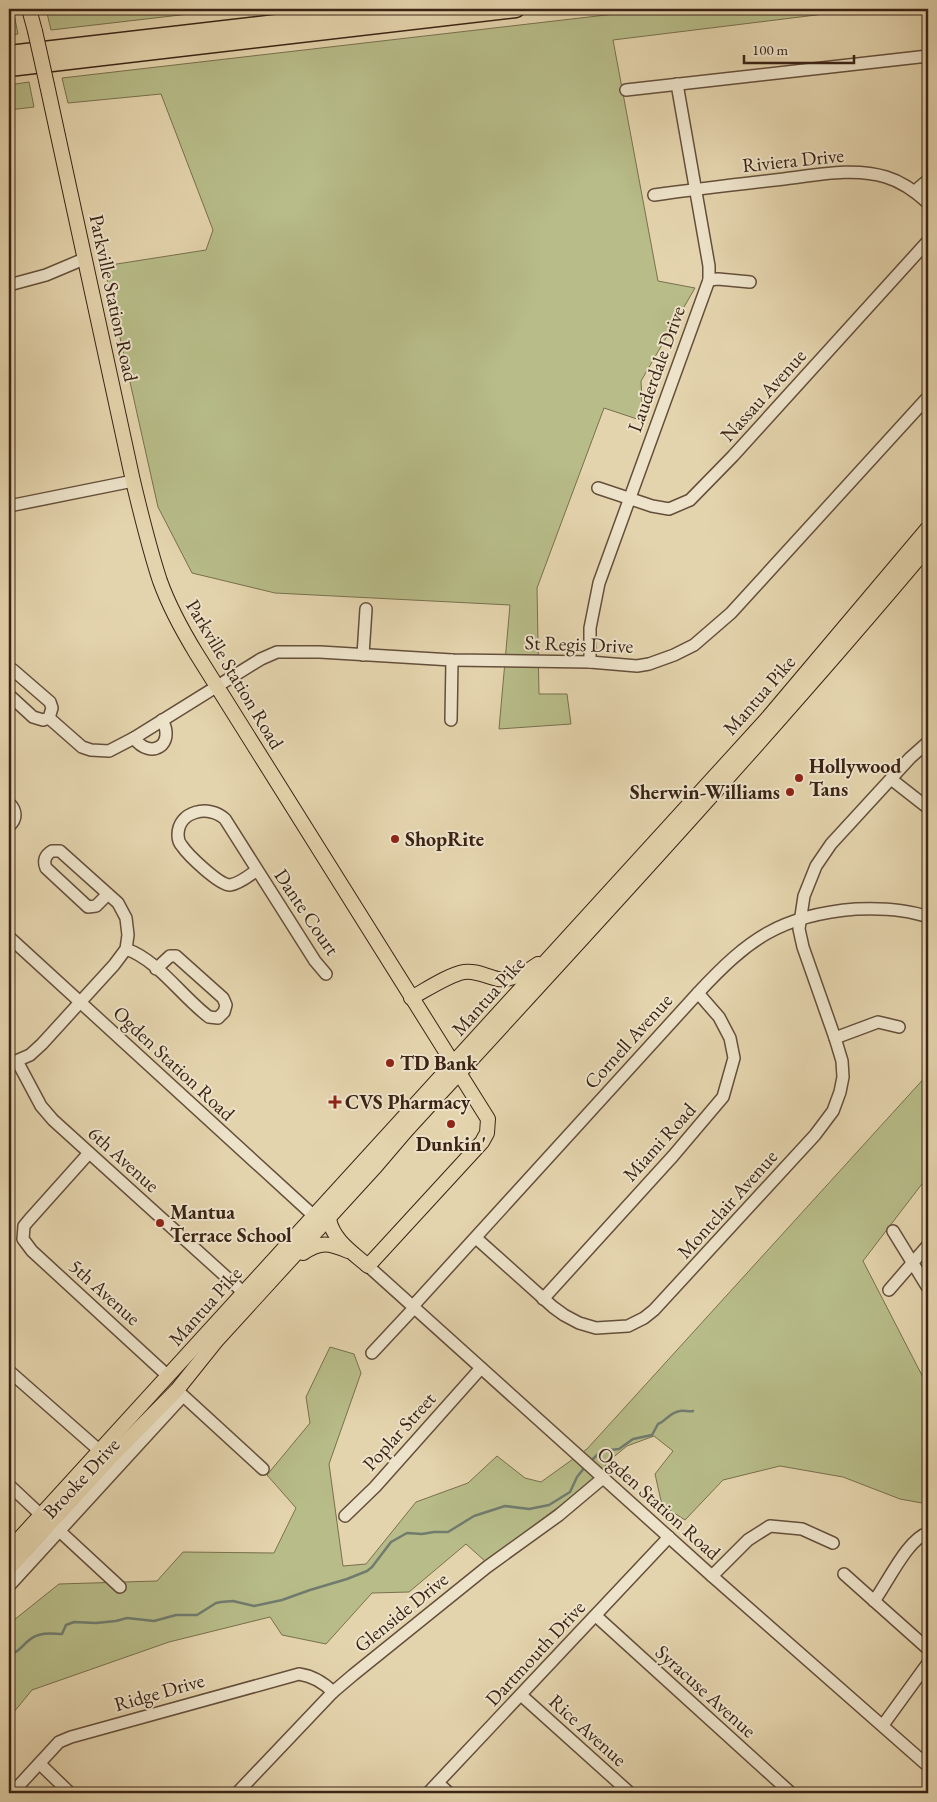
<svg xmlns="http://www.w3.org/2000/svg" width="937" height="1802" viewBox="0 0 937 1802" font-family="'EB Garamond',serif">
<rect width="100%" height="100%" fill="#e4d4ad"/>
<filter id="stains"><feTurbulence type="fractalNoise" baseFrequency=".004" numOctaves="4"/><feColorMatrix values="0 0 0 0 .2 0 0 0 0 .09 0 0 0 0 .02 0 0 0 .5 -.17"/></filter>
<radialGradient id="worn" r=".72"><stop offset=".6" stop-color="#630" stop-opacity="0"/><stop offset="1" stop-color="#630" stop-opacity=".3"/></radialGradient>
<!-- green -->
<g fill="#b7bc88" stroke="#79704e">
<polygon points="9,9 13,9 18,34 9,35"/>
<polygon points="46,9 232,9 51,30"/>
<polygon points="658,9 865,9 613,40 658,281 695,288 641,381 643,421 604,408 537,588 539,694 567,694 571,724 499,729 510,605 275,593 192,573 158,507 104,266 206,250 213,230 161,94 68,103 62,78"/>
<polygon points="29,82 34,107 9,110 9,85"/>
<polygon points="928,1074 928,1176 863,1261 928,1387 928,1497 922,1503 900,1499 843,1477 780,1466 723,1480 685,1520 662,1505 655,1474 673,1451 654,1436 627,1446 610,1460 595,1479 486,1562 466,1544 409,1592 372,1593 326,1644 282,1635 270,1617 169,1642 32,1690 9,1718 9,1624 59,1584 157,1581 183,1552 274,1553 296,1508 267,1475 310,1423 306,1397 330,1347 354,1354 361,1373 329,1464 343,1566 366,1564 416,1502 468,1483 497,1456 525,1478 541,1482 587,1449"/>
</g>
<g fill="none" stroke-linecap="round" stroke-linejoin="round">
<!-- stream -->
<g stroke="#717c6f" stroke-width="2.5">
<path d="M591,1461L601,1451L619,1449L633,1439L652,1435L658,1424C666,1421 670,1412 680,1411C684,1410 689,1412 693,1411"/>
<path d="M9,1655C18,1653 21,1647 28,1641C38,1632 50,1633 62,1634L66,1625L74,1622L96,1623L116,1621L127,1618L154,1621L176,1615H197L216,1603L221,1602L233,1601L254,1606L282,1600L310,1590L347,1579L367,1571L372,1567L391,1542L407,1533L422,1534L434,1532H448L474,1516L505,1506L529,1509L549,1505L570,1492L577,1477L585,1467"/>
</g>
<defs>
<g id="minor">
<polyline points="626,90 928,56"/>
<polyline points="915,191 928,180"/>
<path d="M654,195C697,189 740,184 784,179C817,175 854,167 886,177C903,182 916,192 928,203"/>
<polyline points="709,280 718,279 750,282"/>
<polyline points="9,285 46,275 84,259"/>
<polyline points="598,488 652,506 669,509 690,500 733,456 928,241"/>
<polyline points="9,506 133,481"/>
<polyline points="363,655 366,609"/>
<polyline points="590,662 590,628 599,583 709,280 709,266 677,84"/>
<polyline points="9,668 13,670 50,702 52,708 49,718 43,720 33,717 9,695"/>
<polyline points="49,718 82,747 91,750 109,751 134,738 261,659 277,652 320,652 452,660 590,662 637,666 649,664 674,655 694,645 731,613 928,397"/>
<polyline points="451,720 452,660"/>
<path d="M134,738C151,761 176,744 162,720"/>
<polyline points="891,779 928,808"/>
<path d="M9,803C17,811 17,819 9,826"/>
<path d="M257,870C250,875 239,884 230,885C219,885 188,855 182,846C179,843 178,839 178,835C178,811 209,804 225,819L315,961L326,974"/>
<polyline points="9,937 314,1216"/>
<path d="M126,949C158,960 182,997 209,1017L218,1018L224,1012L226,1005L223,998L176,956H170L156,969"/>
<polyline points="835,1038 878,1022 899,1027"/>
<polyline points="17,1061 41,1106 53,1120 244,1293"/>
<path d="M9,1064L30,1055L42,1044L114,965L126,949L128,935L126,918L118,903L60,851H52C45,855 43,861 46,868L88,907L96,906L108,894"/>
<polyline points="89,1153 29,1220 24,1226 23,1239 32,1251 168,1376"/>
<polyline points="893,1231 928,1288"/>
<polyline points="476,1238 553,1307 564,1315 579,1323 596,1328 628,1326 644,1318 654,1310 815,1135 833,1111 840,1092 843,1077 842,1061 835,1038 803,947 799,929 804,896 816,866 831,844 910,758 928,742"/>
<polyline points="368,1266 712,1576 928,1766"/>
<polyline points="889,1290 928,1245"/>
<polyline points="543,1299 673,1156 723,1097 734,1058 730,1038 719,1017 698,993"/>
<path d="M413,1306L698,993C748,939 781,915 856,909C879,908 906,909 928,917"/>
<polyline points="372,1353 414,1308"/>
<polyline points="9,1371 100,1451"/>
<polyline points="178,1391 263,1469"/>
<polyline points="9,1485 41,1515"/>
<polyline points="345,1516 375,1487 481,1368"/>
<polyline points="53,1525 120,1587"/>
<polyline points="844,1574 928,1649"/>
<polyline points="712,1576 748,1540 770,1526 802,1529 833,1543"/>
<polyline points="9,1586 182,1397"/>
<path d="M874,1601C887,1584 908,1538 928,1533"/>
<polyline points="596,1616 791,1793"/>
<polyline points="521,1695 630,1793"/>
<polyline points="883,1725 928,1663"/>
<polyline points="40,1764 70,1793"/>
<polyline points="438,1783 449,1793"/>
<path d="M12,1793L59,1742L71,1737L299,1674C313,1676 323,1682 333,1692"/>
<polyline points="237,1793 333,1692 353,1675 487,1567 559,1515 603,1478"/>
<polyline points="428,1793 669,1537"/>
</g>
<g id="major">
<polyline points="29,9 35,31"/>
<path d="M47,85L133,481C141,514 149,548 160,581C169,606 182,630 196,653L488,1119L487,1133L482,1142L368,1266C352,1252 333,1240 329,1219"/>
<path d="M411,998C424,991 450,974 464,972C476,970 487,977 498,979C511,981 528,971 538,964"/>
<path d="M303,1253C321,1241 329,1243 348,1251"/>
<polyline points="9,1550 766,720 928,528"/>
<path d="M9,1568L109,1459L177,1390L217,1340L376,1166L405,1132C582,939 760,747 928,547"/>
</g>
<g id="highway">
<polyline points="9,54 397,9"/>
<polyline points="9,68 516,9"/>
</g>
</defs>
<!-- minor casing -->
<use href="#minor" stroke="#654f3b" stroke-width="14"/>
<!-- major casing -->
<use href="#major" stroke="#3b2315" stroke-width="16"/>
<!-- highway casing -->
<use href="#highway" stroke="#3b2315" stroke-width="19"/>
<!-- minor -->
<use href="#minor" stroke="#ede3ca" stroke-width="11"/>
<!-- major -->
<use href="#major" stroke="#e4d4ad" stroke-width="14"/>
<!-- highway -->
<use href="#highway" stroke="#e4d4ad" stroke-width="16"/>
<defs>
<polyline id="major-bridge" points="35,31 47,85"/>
</defs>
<!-- major-bridge casing -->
<use href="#major-bridge" stroke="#3b2315" stroke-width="16" stroke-linecap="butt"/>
<!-- major-bridge -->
<use href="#major-bridge" stroke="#e4d4ad" stroke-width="14"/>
</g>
<!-- markers -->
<g fill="#8f2418" stroke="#ede3ca" stroke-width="2">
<circle cx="799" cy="778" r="5"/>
<circle cx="790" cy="792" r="5"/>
<circle cx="395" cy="839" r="5"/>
<circle cx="390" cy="1063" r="5"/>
<path d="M332.5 1094.5h5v5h5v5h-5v5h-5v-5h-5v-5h5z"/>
<circle cx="451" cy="1124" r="5"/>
<circle cx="160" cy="1223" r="5"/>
</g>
<g text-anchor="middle" stroke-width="4" stroke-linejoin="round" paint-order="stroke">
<!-- street labels -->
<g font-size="20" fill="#3b2315" stroke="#ede3ca">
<text transform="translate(793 160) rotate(-6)" y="7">Riviera Drive</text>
<text transform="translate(114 298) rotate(78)" y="7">Parkville Station Road</text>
<text transform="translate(656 369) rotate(-70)" y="7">Lauderdale Drive</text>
<text transform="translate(763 395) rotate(-48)" y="7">Nassau Avenue</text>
<text transform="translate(579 644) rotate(2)" y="7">St Regis Drive</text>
<text transform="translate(235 674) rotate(59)" y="7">Parkville Station Road</text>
<text transform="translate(759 695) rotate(-49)" y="7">Mantua Pike</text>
<text transform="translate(307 912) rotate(56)" y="7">Dante Court</text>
<text transform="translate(488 996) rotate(-48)" y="7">Mantua Pike</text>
<text transform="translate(628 1041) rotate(-48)" y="7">Cornell Avenue</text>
<text transform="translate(174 1063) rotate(43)" y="7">Ogden Station Road</text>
<text transform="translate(659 1142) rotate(-48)" y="7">Miami Road</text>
<text transform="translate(124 1159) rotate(42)" y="7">6th Avenue</text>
<text transform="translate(727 1204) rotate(-48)" y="7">Montclair Avenue</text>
<text transform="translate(105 1292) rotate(42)" y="7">5th Avenue</text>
<text transform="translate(205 1306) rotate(-48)" y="7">Mantua Pike</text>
<text transform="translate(399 1431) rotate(-48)" y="7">Poplar Street</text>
<text transform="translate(81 1478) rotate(-47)" y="7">Brooke Drive</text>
<text transform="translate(659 1503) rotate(42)" y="7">Ogden Station Road</text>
<text transform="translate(401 1612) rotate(-39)" y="7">Glenside Drive</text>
<text transform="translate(535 1653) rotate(-47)" y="7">Dartmouth Drive</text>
<text transform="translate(706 1691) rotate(42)" y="7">Syracuse Avenue</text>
<text transform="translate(159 1692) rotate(-16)" y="7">Ridge Drive</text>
<text transform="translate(588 1730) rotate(42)" y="7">Rice Avenue</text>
</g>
<!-- poi labels -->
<g font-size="20" font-weight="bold" fill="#3b2315" stroke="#ede3ca" text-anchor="start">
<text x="809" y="773">Hollywood<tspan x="809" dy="23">Tans</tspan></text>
<text x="780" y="799" text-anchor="end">Sherwin-Williams</text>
<text x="405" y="846">ShopRite</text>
<text x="400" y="1070">TD Bank</text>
<text x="345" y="1109">CVS Pharmacy</text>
<text x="451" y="1151" text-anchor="middle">Dunkin'</text>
<text x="170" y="1219">Mantua<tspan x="170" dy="23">Terrace School</tspan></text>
</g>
</g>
<!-- margin -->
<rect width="937" height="1802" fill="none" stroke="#e4d4ad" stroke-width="30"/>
<rect x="10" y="10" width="917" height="1782" fill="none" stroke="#3b2315" stroke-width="2.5"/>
<rect x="15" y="15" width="907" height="1772" fill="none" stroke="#3b2315"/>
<!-- scale -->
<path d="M744 55v8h110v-8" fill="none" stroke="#3b2315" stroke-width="2.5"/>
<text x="752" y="55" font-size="15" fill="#3b2315" stroke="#ede3ca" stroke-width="4" paint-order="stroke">100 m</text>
<rect width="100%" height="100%" filter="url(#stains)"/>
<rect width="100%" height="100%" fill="url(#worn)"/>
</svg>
